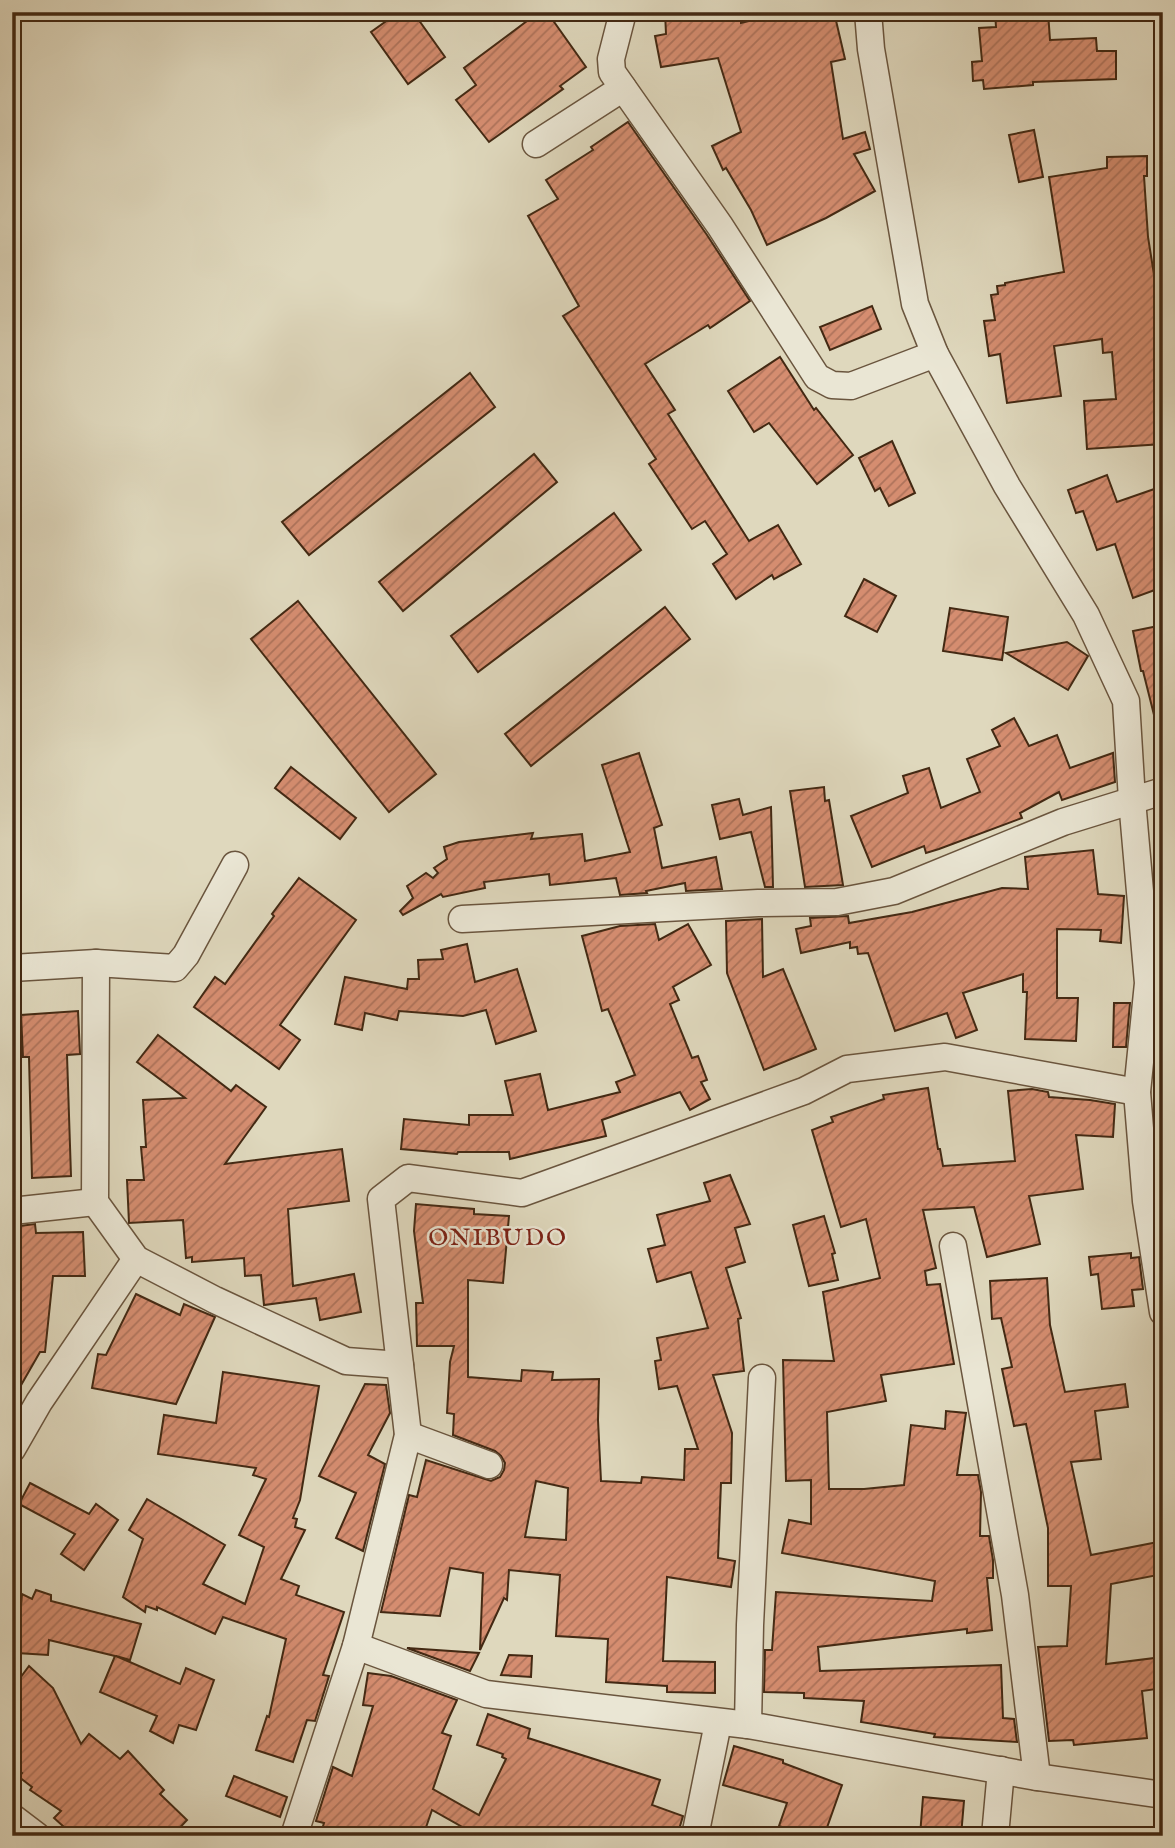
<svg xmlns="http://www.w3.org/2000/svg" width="1175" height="1848" viewBox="0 0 1175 1848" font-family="'IM FELL English',serif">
<defs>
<pattern id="building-hatch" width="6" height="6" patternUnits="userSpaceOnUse" patternTransform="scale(1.75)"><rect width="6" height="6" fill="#d58d70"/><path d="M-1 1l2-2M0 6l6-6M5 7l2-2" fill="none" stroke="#ae735b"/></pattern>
</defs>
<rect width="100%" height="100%" fill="#dfd8bd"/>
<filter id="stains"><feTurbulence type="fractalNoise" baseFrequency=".00286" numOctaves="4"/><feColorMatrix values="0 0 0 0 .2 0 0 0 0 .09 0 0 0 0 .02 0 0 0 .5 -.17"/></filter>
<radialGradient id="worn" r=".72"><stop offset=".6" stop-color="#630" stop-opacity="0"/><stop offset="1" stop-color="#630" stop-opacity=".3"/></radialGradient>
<!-- building -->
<g fill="url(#building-hatch)" stroke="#432913" stroke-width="2" fill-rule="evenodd">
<polygon points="399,12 413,12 445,57 408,84 371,32"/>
<polygon points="539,12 547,12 586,67 560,86 563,89 489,142 456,100 476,85 464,68"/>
<polygon points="665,12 741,12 741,23 784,12 834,12 845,59 831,62 843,139 865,132 870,149 854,154 875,191 826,218 767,245 751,210 726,168 723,170 712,146 741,132 718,58 661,67 655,36 666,34"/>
<polygon points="995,12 1048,12 1050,40 1096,38 1097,51 1116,51 1116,79 1033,82 1033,85 984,89 983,80 973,81 972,62 982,61 979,28 996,27"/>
<polygon points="628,122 707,235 750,301 710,328 708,325 645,364 675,410 668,414 749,541 778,525 801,564 774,579 772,575 736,599 713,564 727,554 705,521 692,529 649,464 656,459 563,316 579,306 528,216 558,199 546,180 593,150 591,147"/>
<polygon points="1034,130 1043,177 1019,182 1009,135"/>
<polygon points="1147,156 1147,176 1144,176 1148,237 1155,281 1158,281 1163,324 1163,444 1087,449 1084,401 1116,399 1112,352 1103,353 1102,339 1054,346 1061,396 1007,403 1000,354 989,356 984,321 995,320 991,295 998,294 997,286 1005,285 1005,283 1064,272 1049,177 1107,168 1107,157"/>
<polygon points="872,306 881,329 830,350 820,327"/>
<polygon points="780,357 814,410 816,408 853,455 817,484 769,423 754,432 728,391"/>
<polygon points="470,373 495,407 309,555 282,522"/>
<polygon points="892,441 915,493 889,506 880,488 875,491 859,458"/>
<polygon points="534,454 557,482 403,611 379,582"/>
<polygon points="1107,475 1117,502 1163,486 1163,587 1133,598 1115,544 1097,550 1083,511 1076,513 1068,490"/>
<polygon points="614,513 641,550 478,672 451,636"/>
<polygon points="864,579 896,596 877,632 845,616"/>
<polygon points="298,601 436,774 389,812 251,639"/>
<polygon points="665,607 690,639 531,766 505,734"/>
<polygon points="950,608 1008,617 1002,660 943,651"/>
<polygon points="1163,625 1163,722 1156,723 1143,671 1141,671 1133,631"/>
<polygon points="1067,642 1088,656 1068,690 1006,653"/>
<polygon points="1014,718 1029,746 1057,735 1070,768 1113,753 1115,782 1062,800 1059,792 1020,813 1022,818 939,849 926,853 924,846 872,867 851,816 908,793 903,776 929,768 941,808 980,792 967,759 1000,746 992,730"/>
<polygon points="639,753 662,825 654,828 662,868 716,857 722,889 686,891 685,883 646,891 647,893 620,895 616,878 550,885 549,874 484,882 485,888 443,897 441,894 403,915 400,911 413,898 407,886 426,873 433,878 438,873 434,868 447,859 444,847 459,842 533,833 531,839 582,834 585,861 630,852 602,765"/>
<polygon points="291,767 356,818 340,839 275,788"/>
<polygon points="824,787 825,801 829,800 843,885 805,887 790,791"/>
<polygon points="739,799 743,815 771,807 773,887 765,887 751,832 720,839 712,805"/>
<polygon points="1093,850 1098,894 1124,896 1121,943 1100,941 1101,930 1057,929 1057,998 1078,998 1076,1041 1025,1039 1027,992 1023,992 1023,974 963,993 977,1030 956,1038 947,1013 895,1031 868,953 858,954 857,947 850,948 850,942 801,953 796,929 811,926 810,918 848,916 849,923 912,912 1002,888 1028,889 1025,857"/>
<polygon points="299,878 356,920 280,1025 300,1040 279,1069 194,1007 215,977 225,984 274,916 272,914"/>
<polygon points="762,919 763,977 783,969 816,1049 764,1070 727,973 726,921"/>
<polygon points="655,924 659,940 688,924 711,965 673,987 679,1000 670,1004 692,1058 698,1056 707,1080 701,1082 710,1099 690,1110 680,1092 602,1120 606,1136 510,1159 509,1152 458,1152 457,1154 401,1149 404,1119 469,1125 469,1115 513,1115 505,1081 540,1074 548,1110 620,1092 616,1082 635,1075 608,1009 602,1011 582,936 620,926"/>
<polygon points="467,944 475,982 517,969 536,1031 496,1044 486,1010 463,1016 399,1011 397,1020 365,1013 362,1030 335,1024 345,977 407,989 408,979 419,979 418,960 443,959 441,950"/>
<polygon points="1114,1003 1130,1003 1126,1047 1113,1047"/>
<polygon points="78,1011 80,1054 67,1055 71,1176 32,1178 29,1057 23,1057 21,1015"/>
<polygon points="158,1035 231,1091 236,1085 266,1107 225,1164 342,1149 349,1201 288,1209 293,1286 354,1274 361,1312 320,1320 316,1298 264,1305 261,1275 245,1276 244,1258 192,1262 192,1257 186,1258 183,1220 129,1223 127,1180 144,1180 141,1147 146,1147 143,1100 185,1098 137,1062"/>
<polygon points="928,1088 938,1149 940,1149 943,1166 1015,1161 1008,1091 1032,1089 1048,1092 1049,1097 1090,1100 1115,1104 1113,1137 1076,1135 1083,1189 1029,1196 1040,1244 987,1257 974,1207 923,1210 936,1268 925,1271 927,1285 940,1284 954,1364 881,1375 886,1401 827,1412 829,1489 864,1489 904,1485 911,1425 945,1429 946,1411 966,1413 957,1475 978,1475 981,1492 980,1536 989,1536 993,1560 993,1578 987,1578 992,1630 967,1633 967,1629 818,1647 820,1671 1001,1665 1003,1718 1014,1719 1017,1742 934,1737 935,1734 861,1722 864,1701 804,1698 804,1693 764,1692 765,1650 772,1650 776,1592 932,1601 935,1581 782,1553 789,1520 811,1524 811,1480 786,1481 783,1360 834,1361 823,1292 880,1278 866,1219 841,1227 812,1130 833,1122 831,1117 884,1099 883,1095"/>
<path d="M730,1175L750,1224L735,1228L745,1262L726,1268L741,1318L738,1319L744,1371L713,1375L732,1433L731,1483H721L718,1558L735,1561L731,1587L667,1577L663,1661L715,1662V1693L667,1692V1686L606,1682L608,1639L556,1636L560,1575L509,1570L507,1600L504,1598L480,1650L483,1573L450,1568L440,1616L381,1612L409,1495L417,1497L426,1460L491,1481L500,1477L504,1470L505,1463L501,1456L495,1451L453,1435L454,1414L447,1413L450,1362L454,1346H417L416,1303H423L414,1231L416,1204L474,1209V1214L509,1216L503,1283L468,1280V1377L521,1381L522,1370L553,1372L552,1380L599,1379L598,1420L601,1481L641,1483L642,1477L684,1480L685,1449H698L677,1386L659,1389L655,1361L661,1360L657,1338L708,1328L691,1272L657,1282L648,1249L665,1245L657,1215L710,1201L704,1183ZM536,1481L568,1488L566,1540L525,1537Z"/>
<polygon points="824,1216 835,1253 832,1254 838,1280 809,1286 793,1225"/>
<polygon points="35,1224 36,1233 83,1232 85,1276 53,1276 45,1352 40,1352 12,1401 12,1305 15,1276 12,1276 12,1227"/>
<polygon points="1131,1253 1131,1258 1139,1257 1143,1289 1132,1290 1134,1306 1102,1309 1098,1274 1091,1275 1089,1257"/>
<polygon points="1047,1278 1050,1325 1065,1392 1125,1384 1128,1407 1095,1411 1101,1459 1071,1462 1091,1555 1163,1541 1163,1574 1111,1584 1106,1664 1163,1657 1163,1688 1142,1691 1147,1738 1074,1745 1073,1740 1049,1741 1038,1647 1067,1646 1071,1586 1048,1586 1048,1528 1026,1424 1014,1426 1002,1369 1012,1367 1001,1318 992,1319 990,1281"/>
<polygon points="136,1294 180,1315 184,1304 215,1317 176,1404 92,1388 98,1354 106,1355"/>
<polygon points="223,1372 319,1386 300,1500 293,1518 297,1519 295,1527 305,1530 281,1579 299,1586 296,1595 344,1612 323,1675 329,1676 315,1721 307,1720 293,1762 256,1750 267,1716 269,1717 286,1639 223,1617 215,1634 157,1607 157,1610 146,1606 145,1612 123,1597 143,1539 129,1530 147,1499 225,1545 203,1584 245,1604 264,1547 239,1535 266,1479 253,1475 256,1468 158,1454 164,1415 216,1423"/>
<polygon points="365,1384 386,1385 390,1413 368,1455 385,1464 363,1551 336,1538 356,1493 319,1476"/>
<polygon points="30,1483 89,1514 96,1504 118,1520 84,1570 61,1554 75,1534 19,1504"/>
<polygon points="36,1590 51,1595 51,1601 141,1624 130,1660 116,1656 180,1684 186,1668 214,1680 196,1730 179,1725 173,1743 150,1731 157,1716 100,1692 115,1656 49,1640 48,1655 17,1653 22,1594 32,1599"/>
<polygon points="407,1648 479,1653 470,1671"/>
<polygon points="509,1655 532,1656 531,1677 501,1675"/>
<polygon points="29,1666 53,1688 81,1744 89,1734 120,1759 128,1751 164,1790 160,1794 187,1820 172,1836 74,1836 54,1818 61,1811 30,1790 32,1787 19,1777 22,1773 12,1768 12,1689"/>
<polygon points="368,1673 391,1676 457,1700 442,1733 451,1736 433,1789 479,1815 506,1759 502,1757 503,1754 477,1745 488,1714 530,1729 528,1738 660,1780 652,1805 683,1816 677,1836 469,1836 471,1832 432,1810 423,1836 320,1836 324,1823 316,1821 333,1767 352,1776 373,1706 363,1705"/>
<polygon points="734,1746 783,1760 783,1763 842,1785 824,1836 806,1836 779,1826 787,1803 723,1785"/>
<polygon points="234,1776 287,1797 280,1817 226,1796"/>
<polygon points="923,1797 964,1801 961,1836 920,1836"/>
</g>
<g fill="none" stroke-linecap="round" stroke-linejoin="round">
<defs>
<g id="street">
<polyline points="623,12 611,59 612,72 720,226 817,377 832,385 851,386 935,354"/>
<polyline points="868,12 871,49 915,304 935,354 1007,486 1086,615 1126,701 1132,800 1148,983 1137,1092 1146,1201 1163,1312"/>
<polyline points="536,144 623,88"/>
<polyline points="462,919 758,903 837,902 894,891 1063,822 1163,791"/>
<polyline points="96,963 95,1202 136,1259 215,1300 346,1361 400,1365"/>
<polyline points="12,968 96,963 175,968 186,955 235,865"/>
<polyline points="12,1211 95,1202"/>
<polyline points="953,1246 1015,1595 1037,1777"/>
<polyline points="408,1435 489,1465"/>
<polyline points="12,1449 39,1402 136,1259"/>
<polyline points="356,1646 486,1694 748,1725 1037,1777 1163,1795"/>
<polyline points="748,1725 750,1625 762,1378"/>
<polyline points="12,1817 37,1836"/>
<polyline points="294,1836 356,1646 408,1435 381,1199 408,1178 522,1193 804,1091 847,1069 945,1057 1137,1092"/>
<polyline points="695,1836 718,1723"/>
<polyline points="995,1836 1001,1770"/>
</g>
</defs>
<!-- street casing -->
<use href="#street" stroke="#6a553e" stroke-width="29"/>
<!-- street -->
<use href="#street" stroke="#eae6d4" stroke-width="26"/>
</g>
<g text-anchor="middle" stroke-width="5" stroke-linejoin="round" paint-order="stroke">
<!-- quarter labels -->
<g font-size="24" letter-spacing="2" fill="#7a1f14" stroke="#eae6d4">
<text x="498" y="1245">ONIBUDO</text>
</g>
</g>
<!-- margin -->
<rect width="1175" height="1848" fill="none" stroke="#dfd8bd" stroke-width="42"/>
<rect x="14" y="14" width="1147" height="1820" fill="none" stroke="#432913" stroke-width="3.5"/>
<rect x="21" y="21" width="1133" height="1806" fill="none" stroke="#432913" stroke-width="2"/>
<rect width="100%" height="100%" filter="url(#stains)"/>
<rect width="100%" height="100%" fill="url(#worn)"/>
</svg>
